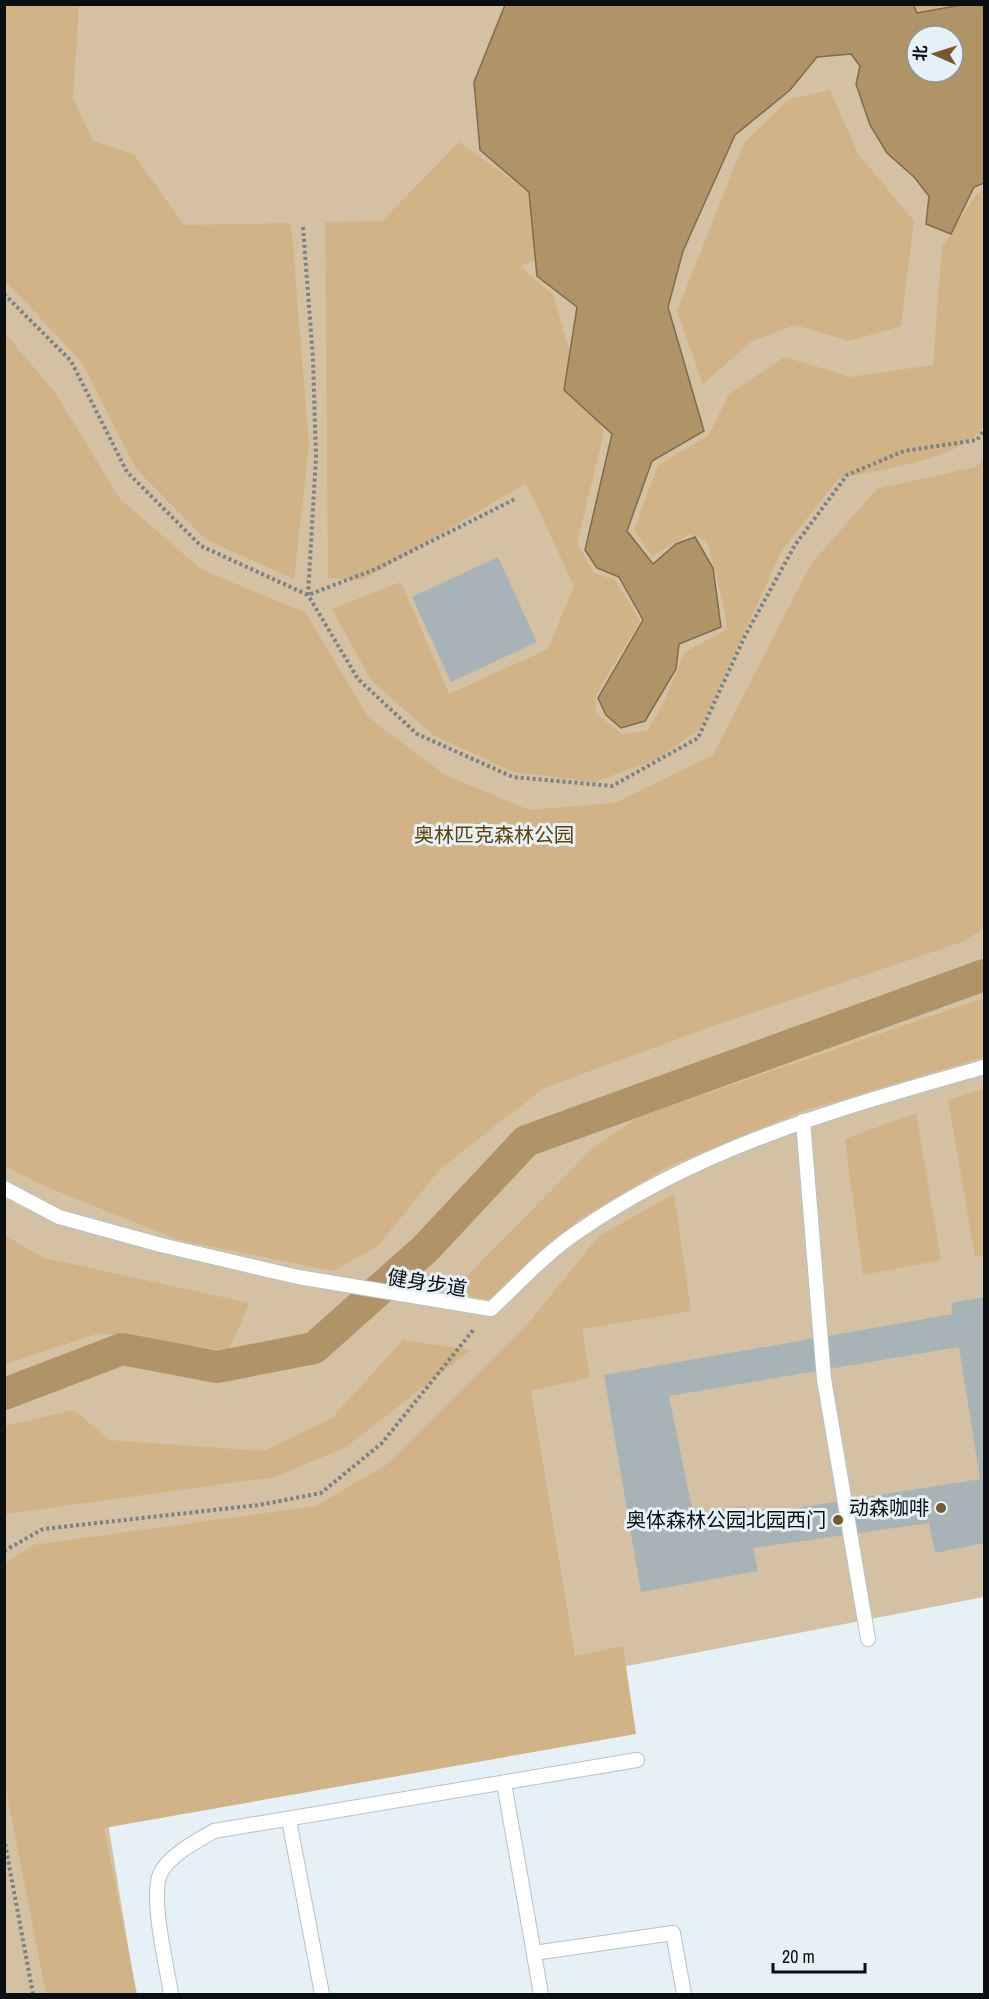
<svg xmlns="http://www.w3.org/2000/svg" width="989" height="1999" viewBox="0 0 989 1999" font-family="'Archivo Narrow','Noto Sans SC',sans-serif">
<rect width="100%" height="100%" fill="#e6f1f7"/>
<!-- green -->
<path fill="#d4c0a2" fill-rule="evenodd" d="M5,5H984V1597L99,1768L136,1994H5ZM917,36H953V72H917Z"/>
<!-- forest -->
<g fill="#d1b387">
<polygon points="5,4 79,5 73,99 93,141 133,154 184,225 291,223 309,445 294,579 205,539 136,469 82,362 5,281"/>
<polygon points="902,5 984,5 984,24 906,13"/>
<polygon points="830,90 858,154 914,221 901,326 849,341 795,325 752,341 703,384 677,311 744,143 789,99"/>
<path d="M459,142L557,212L572,246L520,266L553,295L581,389L604,433L577,543L594,573L615,580L640,621L596,695V713L622,734L647,731L665,701L684,653L727,629L723,602L707,541L690,534L652,556L634,530L658,465L708,436L729,394L785,357L850,377L933,365L942,247L976,195L984,189V426C961,460 878,470 839,478L782,550L700,729L657,759L595,782L514,772L433,735L371,680L332,609L401,582L449,694L548,649L574,586L526,483L363,580L328,578L325,222L382,221Z"/>
<polygon points="4,332 56,394 120,499 202,570 306,613 369,718 445,775 529,810 615,803 713,755 811,564 877,489 975,467 984,460 984,928 965,941 713,1026 544,1088 440,1169 379,1245 333,1271 179,1240 47,1187 5,1166"/>
<polygon points="984,998 984,1057 803,1111 669,1166 578,1220 502,1303 451,1292 594,1147 639,1117"/>
<polygon points="984,1089 984,1255 975,1256 948,1100"/>
<polygon points="916,1113 941,1260 863,1275 845,1139"/>
<polygon points="674,1194 691,1311 582,1329 590,1377 531,1391 575,1656 623,1646 636,1734 104,1828 137,1994 46,1994 5,1784 5,1563 33,1545 316,1506 386,1465 529,1322 599,1236"/>
<polygon points="4,1235 44,1258 250,1303 228,1351 100,1333 5,1364"/>
<polygon points="403,1340 471,1350 346,1447 275,1477 5,1514 5,1426 74,1410 109,1440 264,1451 332,1418"/>
</g>
<!-- water -->
<path fill="#b19368" stroke="#7f6b4e" stroke-width="1.5" fill-rule="evenodd" d="M913,4L917,13L961,5H984V183L974,187L951,234L926,224L929,196L914,177L887,153L870,125L856,84L860,66L851,54L817,57L790,90L735,135L683,251L668,307L704,431L652,461L627,531L653,564L676,544L695,537L713,568L721,627L679,644L676,669L645,721L621,728L606,715L598,698L643,620L619,577L597,568L585,550L612,434L564,390L577,307L537,276L529,192L480,150L474,82L505,5ZM917,36H953V72H917Z"/>
<g fill="none" stroke-linecap="round" stroke-linejoin="round">
<!-- canal -->
<polyline stroke="#b19368" stroke-width="32" points="4,1394 122,1349 217,1367 314,1348 425,1249 526,1141 984,975"/>
</g>
<!-- building -->
<g fill="#a8b3b8" fill-rule="evenodd">
<polygon points="498,557 537,642 451,682 412,597"/>
<path d="M984,1297V1543L935,1553L929,1523L753,1548L758,1571L641,1592L604,1375L953,1314L951,1303ZM959,1347L980,1479L747,1516L745,1506L693,1514L669,1396Z"/>
</g>
<g fill="none" stroke-linecap="round" stroke-linejoin="round">
<defs>
<g id="service">
<polyline points="803,1121 824,1379 868,1639"/>
<path d="M4,1188L59,1217L161,1245L298,1277L491,1309C518,1284 545,1254 576,1233C700,1146 841,1108 984,1067"/>
<polyline points="504,1783 541,1994"/>
<polyline points="289,1820 322,1994"/>
<polyline points="534,1953 673,1933 684,1994"/>
<path d="M171,1994C167,1967 150,1899 160,1874C168,1856 198,1840 214,1831L637,1760"/>
</g>
</defs>
<!-- service casing -->
<use href="#service" stroke="#b7c2c8" stroke-width="16"/>
<!-- path -->
<g stroke="#7b8287" stroke-width="4" stroke-dasharray="3 3" stroke-linecap="butt">
<polyline points="303,227 313,359 316,457 308,595 358,679 417,734 513,777 612,786 698,738 745,636 795,545 847,475 904,451 977,440 984,430"/>
<polyline points="4,294 71,361 127,472 201,546 308,595 376,569 515,499"/>
<polyline points="4,1551 43,1529 259,1505 321,1493 382,1443 475,1328"/>
<polyline points="4,1838 33,1994"/>
</g>
<!-- service -->
<use href="#service" stroke="#fff" stroke-width="14"/>
</g>
<!-- markers -->
<g fill="#76592d" stroke="#e6f1f7" stroke-width="2">
<circle cx="941" cy="1508" r="6"/>
<circle cx="838" cy="1520" r="6"/>
</g>
<g text-anchor="middle" stroke-width="6" stroke-linejoin="round" paint-order="stroke">
<!-- park labels -->
<g font-size="20" fill="#5f4108" stroke="#e6f1f7">
<text x="494" y="842">奥林匹克森林公园</text>
</g>
<!-- street labels -->
<g font-size="20" fill="#0b0f11" stroke="#e6f1f7">
<text transform="translate(427 1283) rotate(9)" y="7">健身步道</text>
</g>
<!-- poi labels -->
<g font-size="20" fill="#0b0f11" stroke="#e6f1f7" text-anchor="end">
<text x="929" y="1515">动森咖啡</text>
<text x="826" y="1527">奥体森林公园北园西门</text>
</g>
</g>
<!-- border -->
<rect width="989" height="1999" fill="none" stroke="#0b0f11" stroke-width="12"/>
<!-- north arrow -->
<g transform="translate(935 54) rotate(273)"><circle r="28" fill="#e6f1f7" stroke="#8e979b" stroke-width="1.5"/>
<path d="M0-4.5L10 22L0 15L-10 22Z" fill="#76592d"/>
<text y="-9" font-size="16" font-weight="bold" text-anchor="middle" fill="#0b0f11">北</text>
</g>
<!-- scale -->
<path d="M773 1963v9h92v-9" fill="none" stroke="#0b0f11" stroke-width="3"/>
<text x="782" y="1963" font-size="18" fill="#0b0f11" stroke="#e6f1f7" stroke-width="4.5" paint-order="stroke">20 m</text>
</svg>
